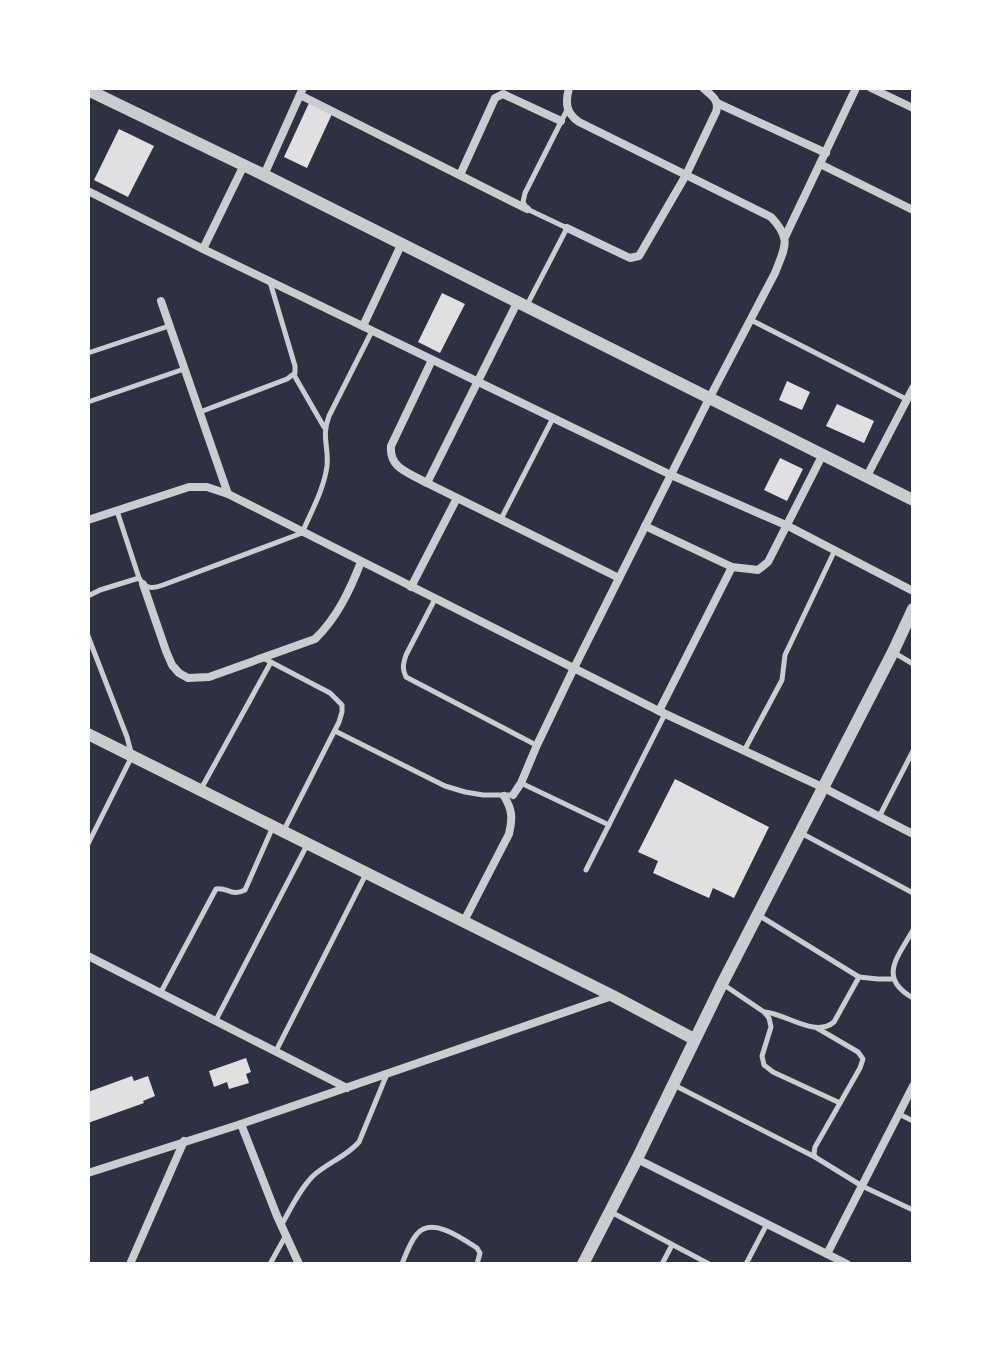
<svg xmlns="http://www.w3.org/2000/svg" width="1001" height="1352" viewBox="0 0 1001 1352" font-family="'Fira Sans Condensed',sans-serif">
<rect width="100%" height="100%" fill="#2d3142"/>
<!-- building -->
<g fill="#e0e0e3">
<polygon points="309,103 332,114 307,168 284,157"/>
<polygon points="119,129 154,146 128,197 94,180"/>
<polygon points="442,293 465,304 440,353 418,342"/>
<polygon points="787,381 810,392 802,410 779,400"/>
<polygon points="837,404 874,421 864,443 826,426"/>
<polygon points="780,458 803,469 787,501 764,490"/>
<polygon points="675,779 769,827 734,898 713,888 709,898 653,873 658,861 638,852"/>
<polygon points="246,1058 251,1072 246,1074 249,1083 229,1089 227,1082 214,1087 209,1071"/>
<polygon points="132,1076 134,1081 148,1076 155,1096 143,1101 144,1103 88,1123 88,1092"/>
</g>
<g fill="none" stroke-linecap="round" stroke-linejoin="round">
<!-- service -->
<g stroke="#caccd0" stroke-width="5">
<polyline points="527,305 567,228 527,209 523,202 525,193 567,110"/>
<polyline points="751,320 906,399"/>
<polyline points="88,353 169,326"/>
<polyline points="294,375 324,427"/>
<polyline points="88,402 184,369"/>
<polyline points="200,412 287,379 295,373 295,366 270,282"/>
<path d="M117,511L139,578C145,589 152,589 163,585L302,533C311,512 324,489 327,466C329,446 321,437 329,416L372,331"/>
<polyline points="501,519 553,418"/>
<polyline points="88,596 100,590 139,578"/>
<path d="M435,599L406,655C403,664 402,669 406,677L536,745"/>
<polyline points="88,636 127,737 132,756 88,844"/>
<polyline points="893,652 913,664"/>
<polyline points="265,659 330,693 342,705 342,712 339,722 284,830"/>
<polyline points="335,731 445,786 465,792 483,795 513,795"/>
<polyline points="744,751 782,680 785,655 835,550"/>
<polyline points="521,783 609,825"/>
<polyline points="201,789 271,662"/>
<polyline points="879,817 913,751"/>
<polyline points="801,833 913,893"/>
<polyline points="586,870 665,714"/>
<polyline points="760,916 859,977 878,979 893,979"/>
<path d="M913,930C898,957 877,978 913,998"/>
<polyline points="724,985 764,1012 769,1018 771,1027 762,1056 764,1065 773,1072 840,1103"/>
<path d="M161,992L216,889C228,887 231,897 245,890L272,829"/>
<path d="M765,1012C787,1014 815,1038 834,1022L859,977"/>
<polyline points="216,1020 307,845"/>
<polyline points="817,1028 858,1052 863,1059 860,1068 815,1147 814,1153 815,1157 862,1186 913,1210"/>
<polyline points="276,1051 366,874"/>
<polyline points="674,1085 815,1157"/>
<polyline points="899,1114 913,1121"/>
<polyline points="611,1212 709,1264"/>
<path d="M282,1224C291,1208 300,1189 313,1176C327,1163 346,1157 359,1142L387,1074"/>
<polyline points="270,1264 285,1237"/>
<path d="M402,1264C406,1254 410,1242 417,1234C432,1216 463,1239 477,1248L480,1253L477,1264"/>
<polyline points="662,1264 672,1245"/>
<polyline points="746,1264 767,1224"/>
</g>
<!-- minor -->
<g stroke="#caccd0" stroke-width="8">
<polyline points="871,88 913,108"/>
<polyline points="300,95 527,209"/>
<polyline points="717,103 826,153"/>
<polyline points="820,164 913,210"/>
<polyline points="264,175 303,88"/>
<polyline points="460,175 495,98 503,94 561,121"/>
<polyline points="88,191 203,249 671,475 788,526 913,591"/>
<path d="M567,228L630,258L639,256L686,175L716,112C720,100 711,95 703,88"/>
<polyline points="785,237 856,88"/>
<polyline points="203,249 244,165"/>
<polyline points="161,301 228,494"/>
<polyline points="363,326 402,243"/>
<path d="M432,360L391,446C389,469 410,473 427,483L619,578"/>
<polyline points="867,476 913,388"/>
<polyline points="427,483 518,301"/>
<polyline points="88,520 189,487 207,487 228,494 659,711 822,787 913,834"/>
<polyline points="645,526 732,567 758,570 768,562 823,454"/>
<path d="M143,584L166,651L172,665L179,673L188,678L209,677L315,639C337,618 350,590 361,562"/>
<polyline points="411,587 457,498"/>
<polyline points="659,711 732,567"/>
<path d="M513,795L521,783L537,745L574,668L710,397L775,273C785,247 792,239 771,217L579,122C566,113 565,103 569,88"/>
<path d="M464,921L509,834C513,818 512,809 504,796"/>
<polyline points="88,956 347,1088"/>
<polyline points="241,1124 277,1216 299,1264"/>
<polyline points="637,1159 847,1264"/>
<polyline points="88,1173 241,1124 612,996"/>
<polyline points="827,1254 913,1086"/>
<polyline points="130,1264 184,1141"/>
</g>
<!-- tertiary -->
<g stroke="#caccd0" stroke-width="12">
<polyline points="88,90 264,175 913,500"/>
<polyline points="88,734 613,996 694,1039"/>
<polyline points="583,1264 637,1159 722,984 893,652 913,609"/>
</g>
</g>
<!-- border -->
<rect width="1001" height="1352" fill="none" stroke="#ffffff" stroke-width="180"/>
</svg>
